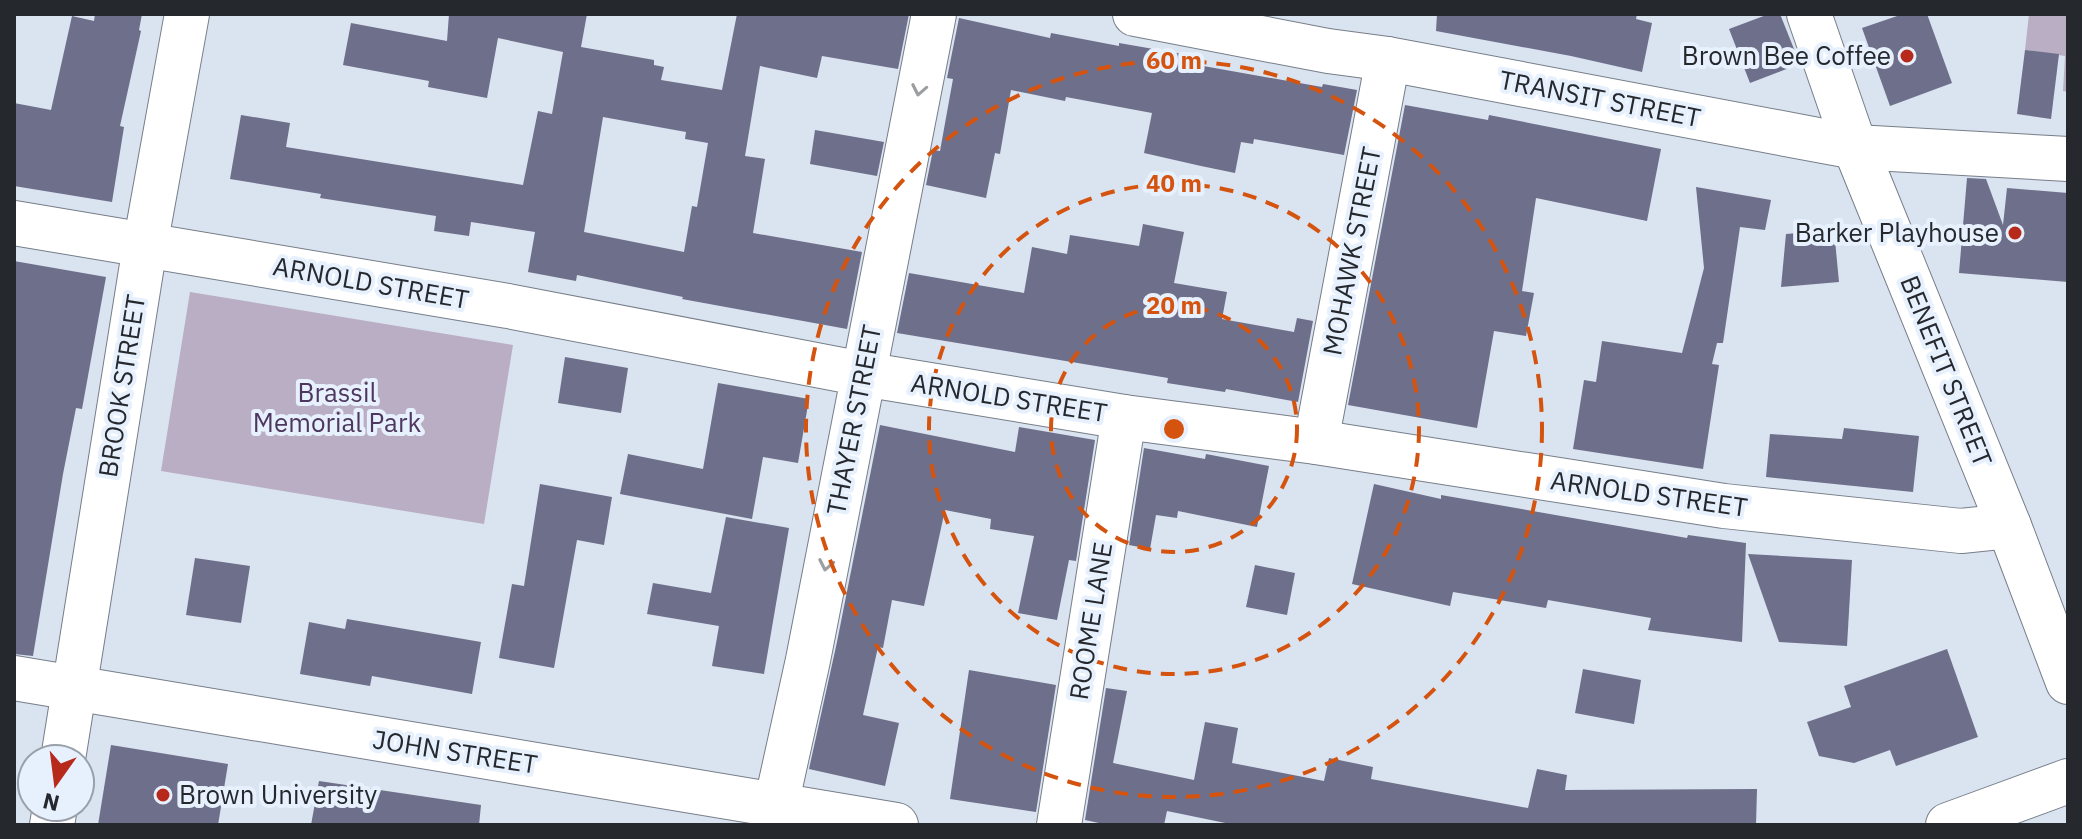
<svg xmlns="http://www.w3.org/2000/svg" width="2082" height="839" viewBox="0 0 2082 839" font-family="'IBM Plex Sans',sans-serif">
<rect width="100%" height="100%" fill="#dae3f0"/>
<!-- green -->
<g fill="#baaec4">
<polygon points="2029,14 2068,14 2068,92 2063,91 2065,56 2025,50"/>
<polygon points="190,292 513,345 484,524 161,471"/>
</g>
<!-- building -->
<g fill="#6e6f8a" fill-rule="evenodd">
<polygon points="95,14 142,14 139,30 141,31 120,126 124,127 112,202 14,186 14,103 51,110 72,16 94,21"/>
<path d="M449,14H587L581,47L654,60V65L664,67L661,80L722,90L737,14H909L898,69L822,56L817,78L760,66L745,156L765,159L753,233L862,252L847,329L682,299L683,297L577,275L576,281L528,272L535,232L471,222L469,236L434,231L436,216L320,198L321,194L230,179L241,115L290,123L286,147L523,185L538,111L552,114L563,52L498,38L487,98L428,87L429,81L343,65L351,23L447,41ZM603,117L686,132L685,139L708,143L697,207L692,206L684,252L584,232Z"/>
<polygon points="1437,14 1637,14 1636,19 1652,23 1642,72 1571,56 1436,31"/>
<polygon points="1769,14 1780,14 1800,64 1750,83 1729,29"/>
<polygon points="1903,14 1927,14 1952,83 1890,106 1862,28"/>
<polygon points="959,18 1050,38 1051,33 1119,46 1119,43 1194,56 1192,64 1322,87 1323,84 1357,90 1344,155 1254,139 1253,144 1241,142 1235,173 1201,166 1144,153 1152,113 1066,97 1065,101 1011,90 1000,154 995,153 986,198 926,185 933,150 940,151 953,79 947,78"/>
<polygon points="2025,50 2059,54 2051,119 2017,114"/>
<polygon points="1405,105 1488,120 1489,115 1661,149 1647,221 1536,198 1522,291 1534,293 1526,336 1494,331 1477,428 1348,405"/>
<polygon points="815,130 884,142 877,176 810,164"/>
<polygon points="1967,178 1986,179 2003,225 2007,188 2068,193 2068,282 1959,273"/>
<polygon points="1696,187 1771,200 1765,230 1740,227 1723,343 1717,343 1712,364 1719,365 1703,469 1573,449 1584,380 1596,382 1602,341 1682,353 1704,268"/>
<polygon points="1143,224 1184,232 1174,283 1227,292 1222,319 1294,332 1297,318 1313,321 1298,402 1226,389 1225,392 1167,383 1168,378 897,333 909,273 1024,293 1032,247 1067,254 1070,235 1139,246"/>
<polygon points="1834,230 1839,282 1781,287 1786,234"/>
<polygon points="14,261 106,277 82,409 76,408 63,474 33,656 14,654"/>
<polygon points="565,357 628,368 621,413 558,403"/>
<polygon points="718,383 809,399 798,463 763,457 752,519 620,494 628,454 703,469"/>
<polygon points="880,425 1015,452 1019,427 1095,440 1076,561 1069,560 1057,620 1018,613 1034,536 990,529 991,519 945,510 924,606 892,600 883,648 878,647 863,715 899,723 885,786 809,769 837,642"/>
<polygon points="1844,428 1919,436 1913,492 1766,477 1770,434 1842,439"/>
<polygon points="1144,448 1205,459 1206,454 1269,466 1257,527 1178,511 1177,518 1156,515 1150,549 1129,545"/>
<polygon points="540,484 612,497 604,545 577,540 554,668 499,658 512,584 524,586"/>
<polygon points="1374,484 1441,499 1441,495 1687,538 1688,535 1746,543 1742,642 1648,630 1651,618 1548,600 1546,608 1453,592 1450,606 1352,584"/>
<polygon points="726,517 789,528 764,674 712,666 719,626 647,614 653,583 711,593"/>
<polygon points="1748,554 1852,560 1847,646 1779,642"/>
<polygon points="195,558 250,566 241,623 186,615"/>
<polygon points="1255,565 1295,573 1287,615 1246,607"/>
<polygon points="347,619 481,642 472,694 372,676 370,686 300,674 309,622 345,629"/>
<polygon points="1947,649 1978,737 1896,766 1890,750 1854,763 1819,756 1807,722 1851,707 1844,686"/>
<polygon points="1583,669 1641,680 1634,724 1575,713"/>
<polygon points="969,670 1056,685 1036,812 950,799"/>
<polygon points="1106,688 1127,691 1113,763 1194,780 1205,722 1238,728 1232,763 1324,781 1329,758 1373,767 1371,779 1528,808 1537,769 1567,775 1565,790 1757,789 1756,825 1235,825 1167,811 1164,825 1108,825 1085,820"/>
<polygon points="111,745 228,764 218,825 98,825"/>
<polygon points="319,781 481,805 479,825 311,825"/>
</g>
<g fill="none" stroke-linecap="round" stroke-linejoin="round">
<defs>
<g id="street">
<polyline points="1135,14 1328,51 1388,59 1855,147 2068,159"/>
<polyline points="14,223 508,306 863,374 1124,417 1316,442 1724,506 1961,531 2009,526"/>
<polyline points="1316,442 1388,59"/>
<polyline points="14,678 896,825"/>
<polyline points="773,825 776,805 808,660 934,14"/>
<polyline points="1059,825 1124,417"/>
<polyline points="1948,825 2068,781"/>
</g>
<g id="secondary">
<polyline points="1809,14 1855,147 2009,526 2068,682"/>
<polyline points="63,759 145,246 187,14"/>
<polyline points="52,825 55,807"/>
</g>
</defs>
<!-- street casing -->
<use href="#street" stroke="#767e89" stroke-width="46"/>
<!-- secondary casing -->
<use href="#secondary" stroke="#767e89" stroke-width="46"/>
<!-- street -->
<use href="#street" stroke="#fff" stroke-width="44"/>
<!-- secondary -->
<use href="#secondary" stroke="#fff" stroke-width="44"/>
</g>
<!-- one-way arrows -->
<defs><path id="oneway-chevron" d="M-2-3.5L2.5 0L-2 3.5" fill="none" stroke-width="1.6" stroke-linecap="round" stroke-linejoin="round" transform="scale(2)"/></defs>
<g stroke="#9d9ea0">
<use href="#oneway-chevron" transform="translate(919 90) rotate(101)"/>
<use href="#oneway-chevron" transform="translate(826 565) rotate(101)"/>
</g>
<!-- distance rings -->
<g fill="none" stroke="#d4540f" stroke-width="4" stroke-dasharray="14 10">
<circle cx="1174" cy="429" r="123"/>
<circle cx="1174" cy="429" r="245"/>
<circle cx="1174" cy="429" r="368"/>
</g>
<!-- markers -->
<g fill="#b7291a" stroke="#e7f0fd" stroke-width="3">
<circle cx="1907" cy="56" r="8"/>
<circle cx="2015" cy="233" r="8"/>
<circle cx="163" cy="795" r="8"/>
</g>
<g text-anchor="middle" stroke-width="8" stroke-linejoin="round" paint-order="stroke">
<!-- poi labels -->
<g font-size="26" fill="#25282d" stroke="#e7f0fd" text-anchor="end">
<text x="1891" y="65">Brown Bee Coffee</text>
<text x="1999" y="242">Barker Playhouse</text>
<text x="179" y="804" text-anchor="start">Brown University</text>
</g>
<!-- street labels -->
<g font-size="26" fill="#25282d" stroke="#e7f0fd">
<text transform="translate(1600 99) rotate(11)" y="9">TRANSIT STREET</text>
<text transform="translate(1352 251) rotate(-79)" y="9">MOHAWK STREET</text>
<text transform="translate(371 283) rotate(10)" y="9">ARNOLD STREET</text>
<text transform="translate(1946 371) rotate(68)" y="9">BENEFIT STREET</text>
<text transform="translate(122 386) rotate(-81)" y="9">BROOK STREET</text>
<text transform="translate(1009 398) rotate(9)" y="9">ARNOLD STREET</text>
<text transform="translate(854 420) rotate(-79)" y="9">THAYER STREET</text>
<text transform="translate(1649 494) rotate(8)" y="9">ARNOLD STREET</text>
<text transform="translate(1091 621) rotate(-81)" y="9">ROOME LANE</text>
<text transform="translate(455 752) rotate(9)" y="9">JOHN STREET</text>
</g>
<!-- park labels -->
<g font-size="26" fill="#4e375f" stroke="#e7f0fd">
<text x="337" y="402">Brassil<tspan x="337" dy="30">Memorial Park</tspan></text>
</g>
</g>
<circle cx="1174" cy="429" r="12" fill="#d4540f" stroke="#e7f0fd" stroke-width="4"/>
<g font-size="24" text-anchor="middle" font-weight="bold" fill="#d4540f" stroke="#e7f0fd" stroke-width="8" stroke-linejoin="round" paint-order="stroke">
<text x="1174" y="69">60 m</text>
<text x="1174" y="192">40 m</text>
<text x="1174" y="314">20 m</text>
</g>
<!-- border -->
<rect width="2082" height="839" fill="none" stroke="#25282d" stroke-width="32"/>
<!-- north arrow -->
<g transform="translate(56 783) rotate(194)"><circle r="38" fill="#e7f0fd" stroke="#99a0aa" stroke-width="2"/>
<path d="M0-6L14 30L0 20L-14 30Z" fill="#b7291a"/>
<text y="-12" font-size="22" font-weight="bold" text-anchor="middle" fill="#25282d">N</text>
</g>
</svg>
